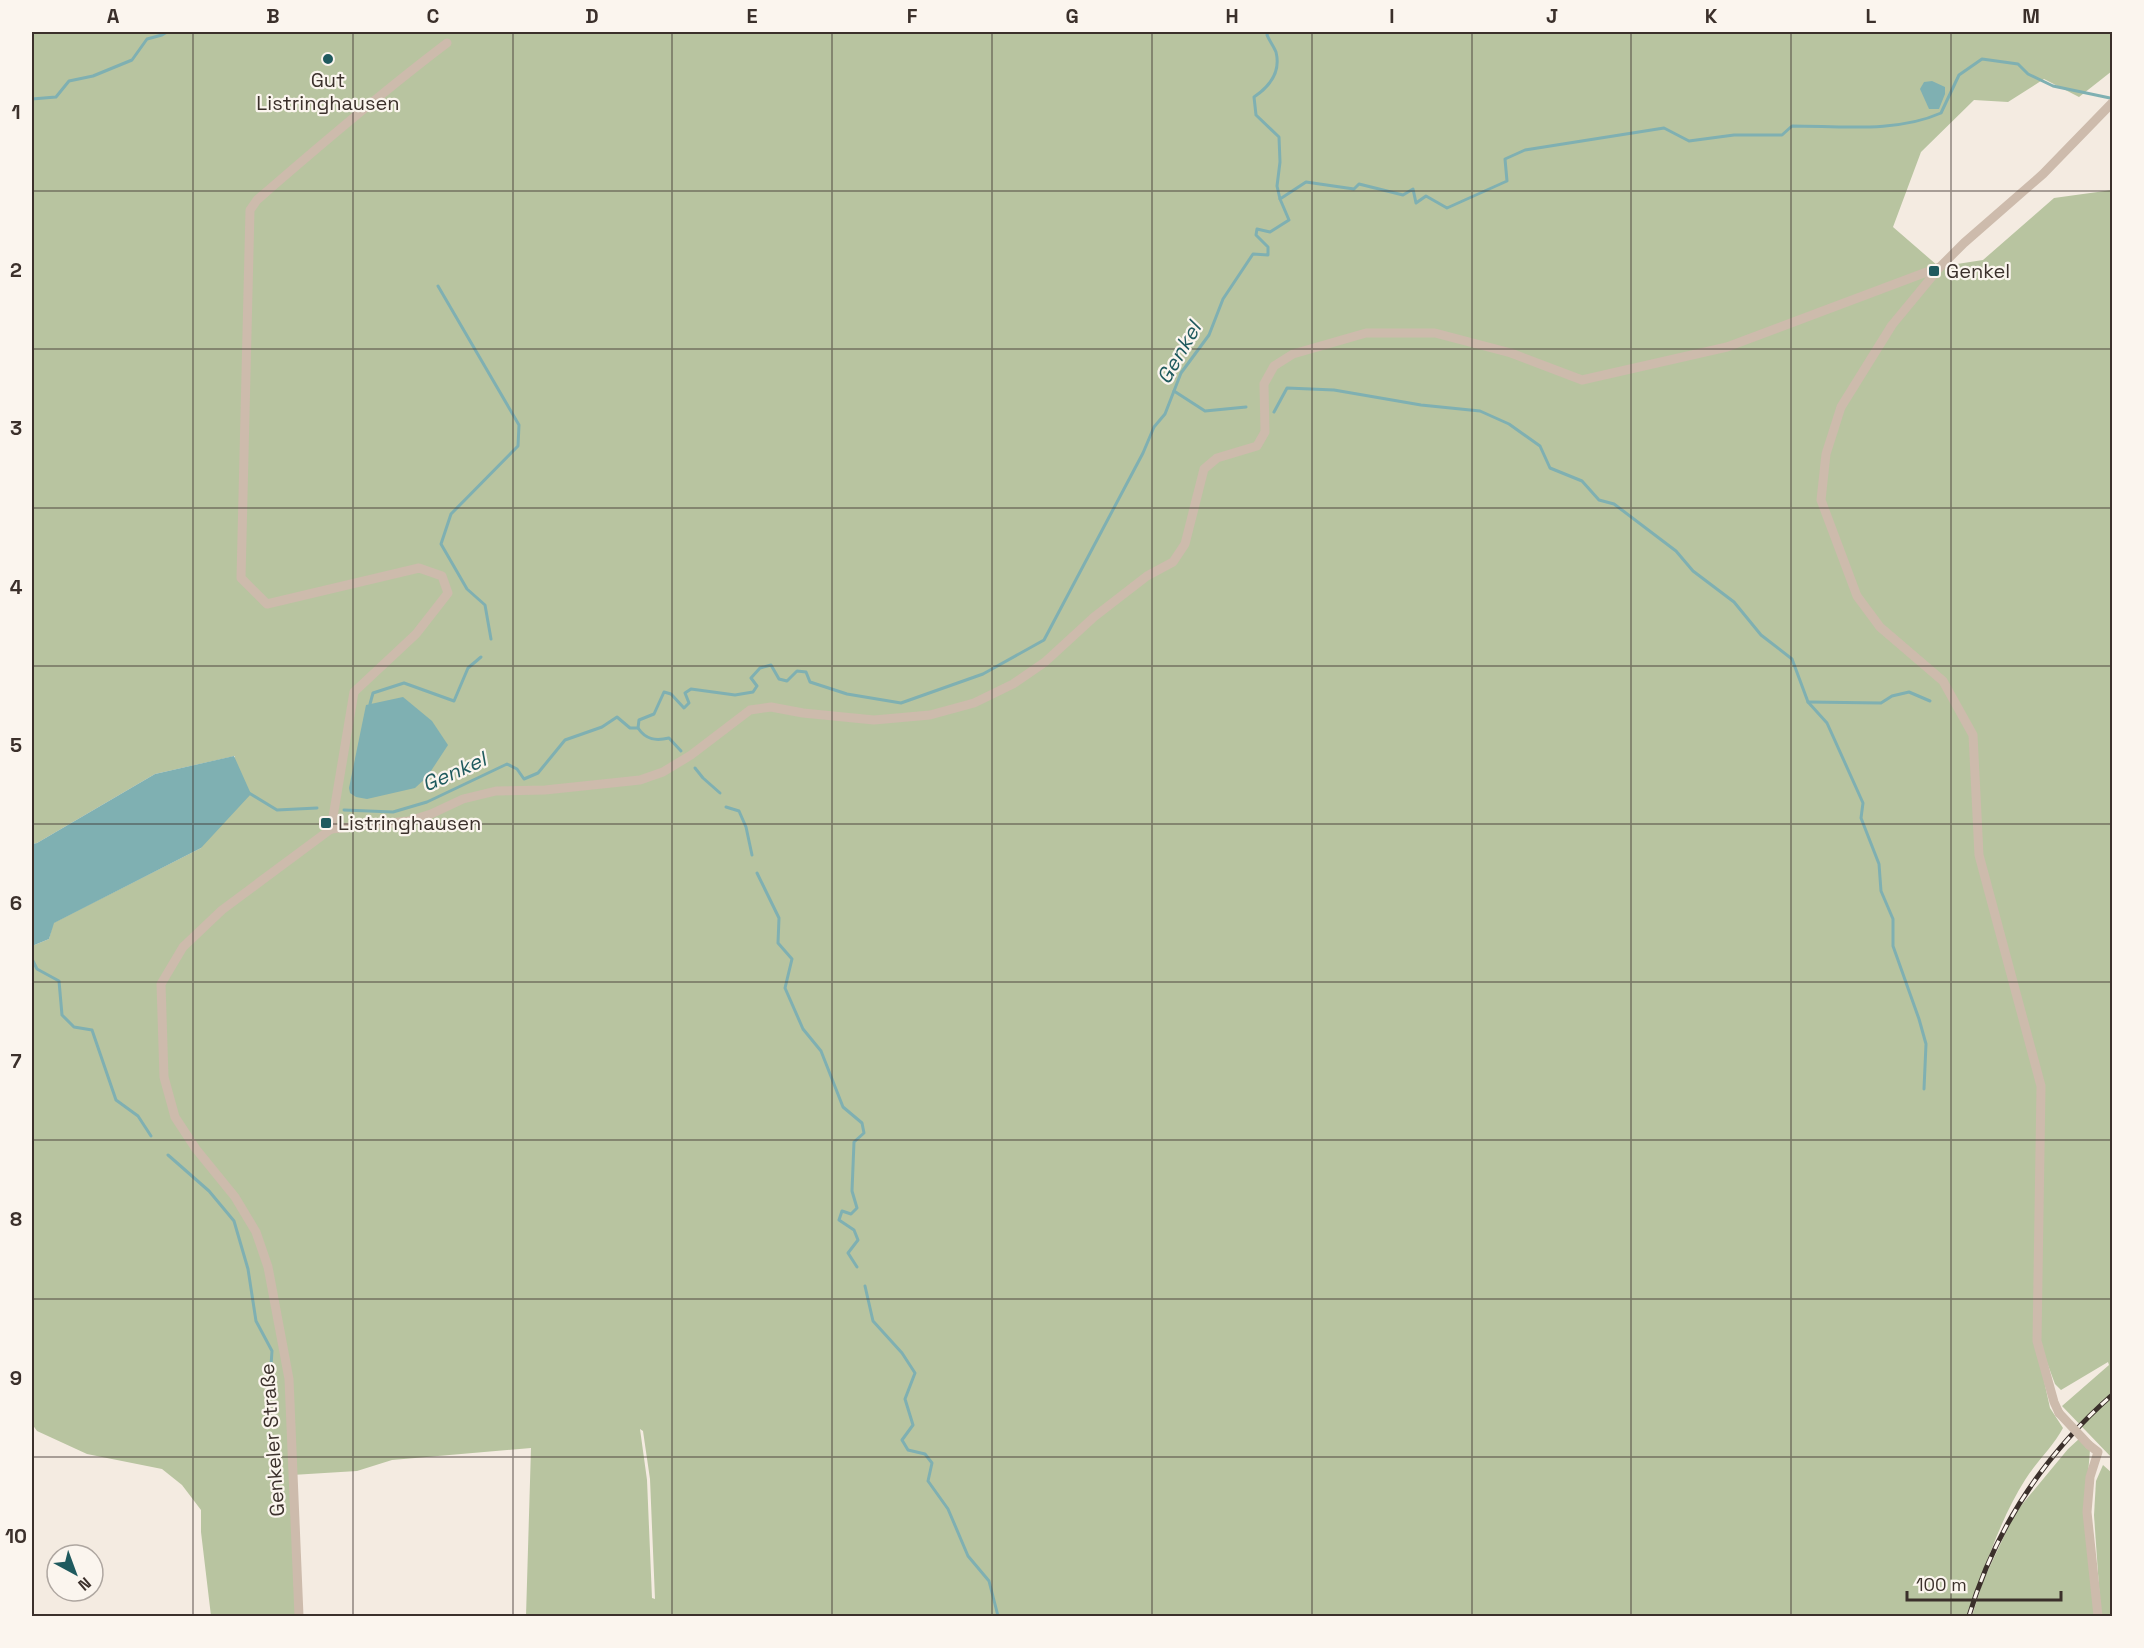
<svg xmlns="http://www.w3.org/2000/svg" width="2144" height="1648" viewBox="0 0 2144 1648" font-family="'Space Grotesk',sans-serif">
<rect width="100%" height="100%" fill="#f4ebe1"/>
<!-- green -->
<g fill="#b8c4a0" fill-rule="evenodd">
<path d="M32,32H2112V71L2079,97L2044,79L2008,102L1974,100L1921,152L1893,227L1938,266L1727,345L1582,378L1436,331L1367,330L1296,356L1365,335L1433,336L1508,355L1581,382L1728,348L1936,270L1839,408L1819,501L1856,597L1941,682L1970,736L1977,853L2039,1086L2035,1339L2050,1408L2063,1428C2053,1447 2036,1462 2025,1480C2001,1517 1982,1574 1968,1616H526L531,1448L392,1460L357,1471L292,1475L297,1616H211L201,1532V1510L182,1485L162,1469L87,1454L37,1431L32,1424V946L49,939L53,923L201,848L235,756L155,774L37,843L32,844ZM640,1429L643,1431L650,1479L655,1599L652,1598L647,1480Z"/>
<polygon points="2112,190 2112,1458 2062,1406 2109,1365 2108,1362 2061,1390 2055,1384 2039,1341 2044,1086 1982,855 1975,733 1945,679 1882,626 1859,594 1823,499 1828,454 1843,408 1895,325 1944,266 1983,260 2054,198"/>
<polygon points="2080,1438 2090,1450 2085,1511 2097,1616 1972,1616 1983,1581 2015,1513 2068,1449"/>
<polygon points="2103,1465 2112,1473 2112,1616 2101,1616 2094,1515 2096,1481"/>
</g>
<!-- water -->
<g fill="#7fb0b2">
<polygon points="1932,81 1945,87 1945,94 1939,109 1929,109 1920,89 1924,82"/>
<polygon points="403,697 432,721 448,745 427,777 415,788 367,799 356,797 350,793 349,788 366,705"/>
<polygon points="234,756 251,794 201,848 54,923 49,939 32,946 32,844 37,843 155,774"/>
</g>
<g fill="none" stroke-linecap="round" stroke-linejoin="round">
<!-- stream -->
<g stroke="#7fb0b2" stroke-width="3">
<path d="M1268,32L1267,35C1269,40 1274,47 1276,52C1281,72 1269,87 1254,97L1256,115L1279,137L1280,162L1277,186L1280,199"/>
<polyline points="32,99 56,97 69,81 93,76 132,60 147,39 162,35 167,32"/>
<polyline points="438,286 519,425 518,446 451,514 441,544 467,589 485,605 491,639"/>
<polyline points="1174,391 1205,411 1246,407"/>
<polyline points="1274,412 1287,388 1334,390 1421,405 1480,411 1509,424 1540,446 1550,468 1582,481 1599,500 1614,504 1676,551 1693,571 1734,602 1761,635 1792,659 1808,702 1827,723 1863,803 1861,818 1879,864 1881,891 1893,919 1893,946 1919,1019 1926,1044 1924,1089"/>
<polyline points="1808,702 1881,703 1892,696 1909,692 1930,701"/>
<polyline points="370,704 373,693 404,683 454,701 468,668 481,657"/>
<path d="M638,728C646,740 656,741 669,738L681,751"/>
<polyline points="695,768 703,778 720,793"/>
<polyline points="249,793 277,810 317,808"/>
<polyline points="726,807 739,811 746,827 752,855"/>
<path d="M344,810L393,812L427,802L507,764L517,769L524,779L538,773L565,740L602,727L617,717L630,728H638L639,720L654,714L664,692L671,694L684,708L689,703L685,693L691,689L735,695L753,692L757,686L751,678L760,668L771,665L779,679L787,681L797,671L806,672L810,682L847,694L901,703L983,674L1044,640L1143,453L1154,427L1165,414L1181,373L1209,335L1223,299L1253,254L1268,255V247L1256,235L1257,229L1270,232L1289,220L1280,199L1306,182L1354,189L1359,184L1403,195L1413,189L1416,203L1426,196L1447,208L1507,181L1505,159L1525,150L1664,128L1689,141L1734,135H1782L1792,126C1840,126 1896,133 1941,113L1959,75L1982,59L2018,64L2028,74L2053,86L2110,98"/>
<polyline points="757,873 779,918 778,943 792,959 785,988 803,1029 821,1051 843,1107 862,1123 864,1133 854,1142 852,1191 857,1208 851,1214 842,1211 839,1220 854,1230 858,1240 848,1253 857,1267"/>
<polyline points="32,959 37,969 59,981 62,1015 74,1027 92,1030 116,1100 138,1116 151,1136"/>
<polyline points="168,1155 209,1191 234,1221 248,1269 256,1321 272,1351 269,1394"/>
<polyline points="865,1286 873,1321 902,1353 915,1373 905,1399 913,1425 902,1440 908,1450 925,1454 932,1463 928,1481 948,1509 968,1556 989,1581 998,1616"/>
</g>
<!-- street -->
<g stroke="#cdbbac" stroke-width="9">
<polyline points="331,829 409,821 431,814 463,799 496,791 545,790 640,780 663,772 691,755 750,710 771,707 803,713 874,720 930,715 974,703 1013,684 1045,662 1094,617 1147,576 1173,562 1185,544 1204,469 1217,458 1257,446 1265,432 1264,384 1274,366 1293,354 1366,333 1435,333 1511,353 1582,380 1727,347 1940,267"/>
<path d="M331,829L354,692L416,634L448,593L442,576L419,568L267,604L241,578L250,210L257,200C319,146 381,93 447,43"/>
<polyline points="2059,1413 2054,1402 2037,1341 2041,1086 1979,855 1973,735 1943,681 1880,627 1857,596 1821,500 1826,454 1841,407 1892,325 1940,267 1964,243 2043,174 2112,103"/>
<polyline points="2089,1445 2098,1452 2090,1477 2087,1512 2098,1616"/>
<polyline points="299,1616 289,1379 268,1267 256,1232 235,1197 196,1149 175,1117 164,1077 161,984 183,947 222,910 331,829"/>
</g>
<defs>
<path id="rail" d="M1969,1616C1995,1529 2044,1455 2112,1395"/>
</defs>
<!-- rail casing -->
<use href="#rail" stroke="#3b302b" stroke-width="5"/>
<!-- rail -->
<use href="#rail" stroke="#fbf5ee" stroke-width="3" stroke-dasharray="9" stroke-linecap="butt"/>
<!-- street-bridge -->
<polyline stroke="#cdbbac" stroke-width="9" points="2059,1413 2089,1445"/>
</g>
<!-- grid -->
<path fill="none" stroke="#3b302b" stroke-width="1.5" stroke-opacity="0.55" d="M193,32V1616M353,32V1616M513,32V1616M672,32V1616M832,32V1616M992,32V1616M1152,32V1616M1312,32V1616M1472,32V1616M1631,32V1616M1791,32V1616M1951,32V1616M32,191H2112M32,349H2112M32,508H2112M32,666H2112M32,824H2112M32,982H2112M32,1140H2112M32,1299H2112M32,1457H2112"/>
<!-- markers -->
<g fill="#1f5a5e" stroke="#fbf5ee" stroke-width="2">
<circle cx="328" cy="59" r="6"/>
<rect x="1928" y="265" width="12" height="12" rx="3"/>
<rect x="320" y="817" width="12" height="12" rx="3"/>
</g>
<g text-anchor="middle" stroke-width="4.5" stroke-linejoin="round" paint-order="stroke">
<!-- poi labels -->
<g font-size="20" fill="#3b302b" stroke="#fbf5ee" text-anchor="start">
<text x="328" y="87" text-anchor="middle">Gut<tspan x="328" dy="23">Listringhausen</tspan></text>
<text x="1946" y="278">Genkel</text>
<text x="338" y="830">Listringhausen</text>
</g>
<!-- street labels -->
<g font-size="20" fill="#3b302b" stroke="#fbf5ee">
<text transform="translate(272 1440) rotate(-94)" y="7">Genkeler Straße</text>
</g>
<!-- water labels -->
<g font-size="21" font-style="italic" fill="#1f5a5e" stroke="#fbf5ee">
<text transform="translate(1179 353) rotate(-60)" y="7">Genkel</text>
<text transform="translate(454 772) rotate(-24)" y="7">Genkel</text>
</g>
</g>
<!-- border -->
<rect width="2144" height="1648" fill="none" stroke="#fbf5ee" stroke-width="66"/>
<!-- north arrow -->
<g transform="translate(75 1573) rotate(139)"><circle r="28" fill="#fbf5ee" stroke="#aea6a0" stroke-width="1.5"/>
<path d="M0-4.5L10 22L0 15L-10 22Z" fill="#1f5a5e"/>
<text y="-9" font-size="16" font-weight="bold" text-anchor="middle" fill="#3b302b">N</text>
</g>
<!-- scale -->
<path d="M1907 1591v9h154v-9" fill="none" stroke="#3b302b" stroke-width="3"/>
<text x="1916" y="1591" font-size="18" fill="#3b302b" stroke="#fbf5ee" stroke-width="4.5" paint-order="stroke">100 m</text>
<rect x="33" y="33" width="2078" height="1582" fill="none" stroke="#3b302b" stroke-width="2"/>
<g font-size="20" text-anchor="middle" font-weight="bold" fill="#3b302b">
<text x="113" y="23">A</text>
<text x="273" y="23">B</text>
<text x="433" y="23">C</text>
<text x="592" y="23">D</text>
<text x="752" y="23">E</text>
<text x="912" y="23">F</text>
<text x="1072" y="23">G</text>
<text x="1232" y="23">H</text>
<text x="1392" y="23">I</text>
<text x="1552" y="23">J</text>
<text x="1711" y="23">K</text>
<text x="1871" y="23">L</text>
<text x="2031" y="23">M</text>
<text x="16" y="119">1</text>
<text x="16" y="277">2</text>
<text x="16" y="435">3</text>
<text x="16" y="594">4</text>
<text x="16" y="752">5</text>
<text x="16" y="910">6</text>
<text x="16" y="1068">7</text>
<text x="16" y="1226">8</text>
<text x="16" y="1385">9</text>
<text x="16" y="1543">10</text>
</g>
</svg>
